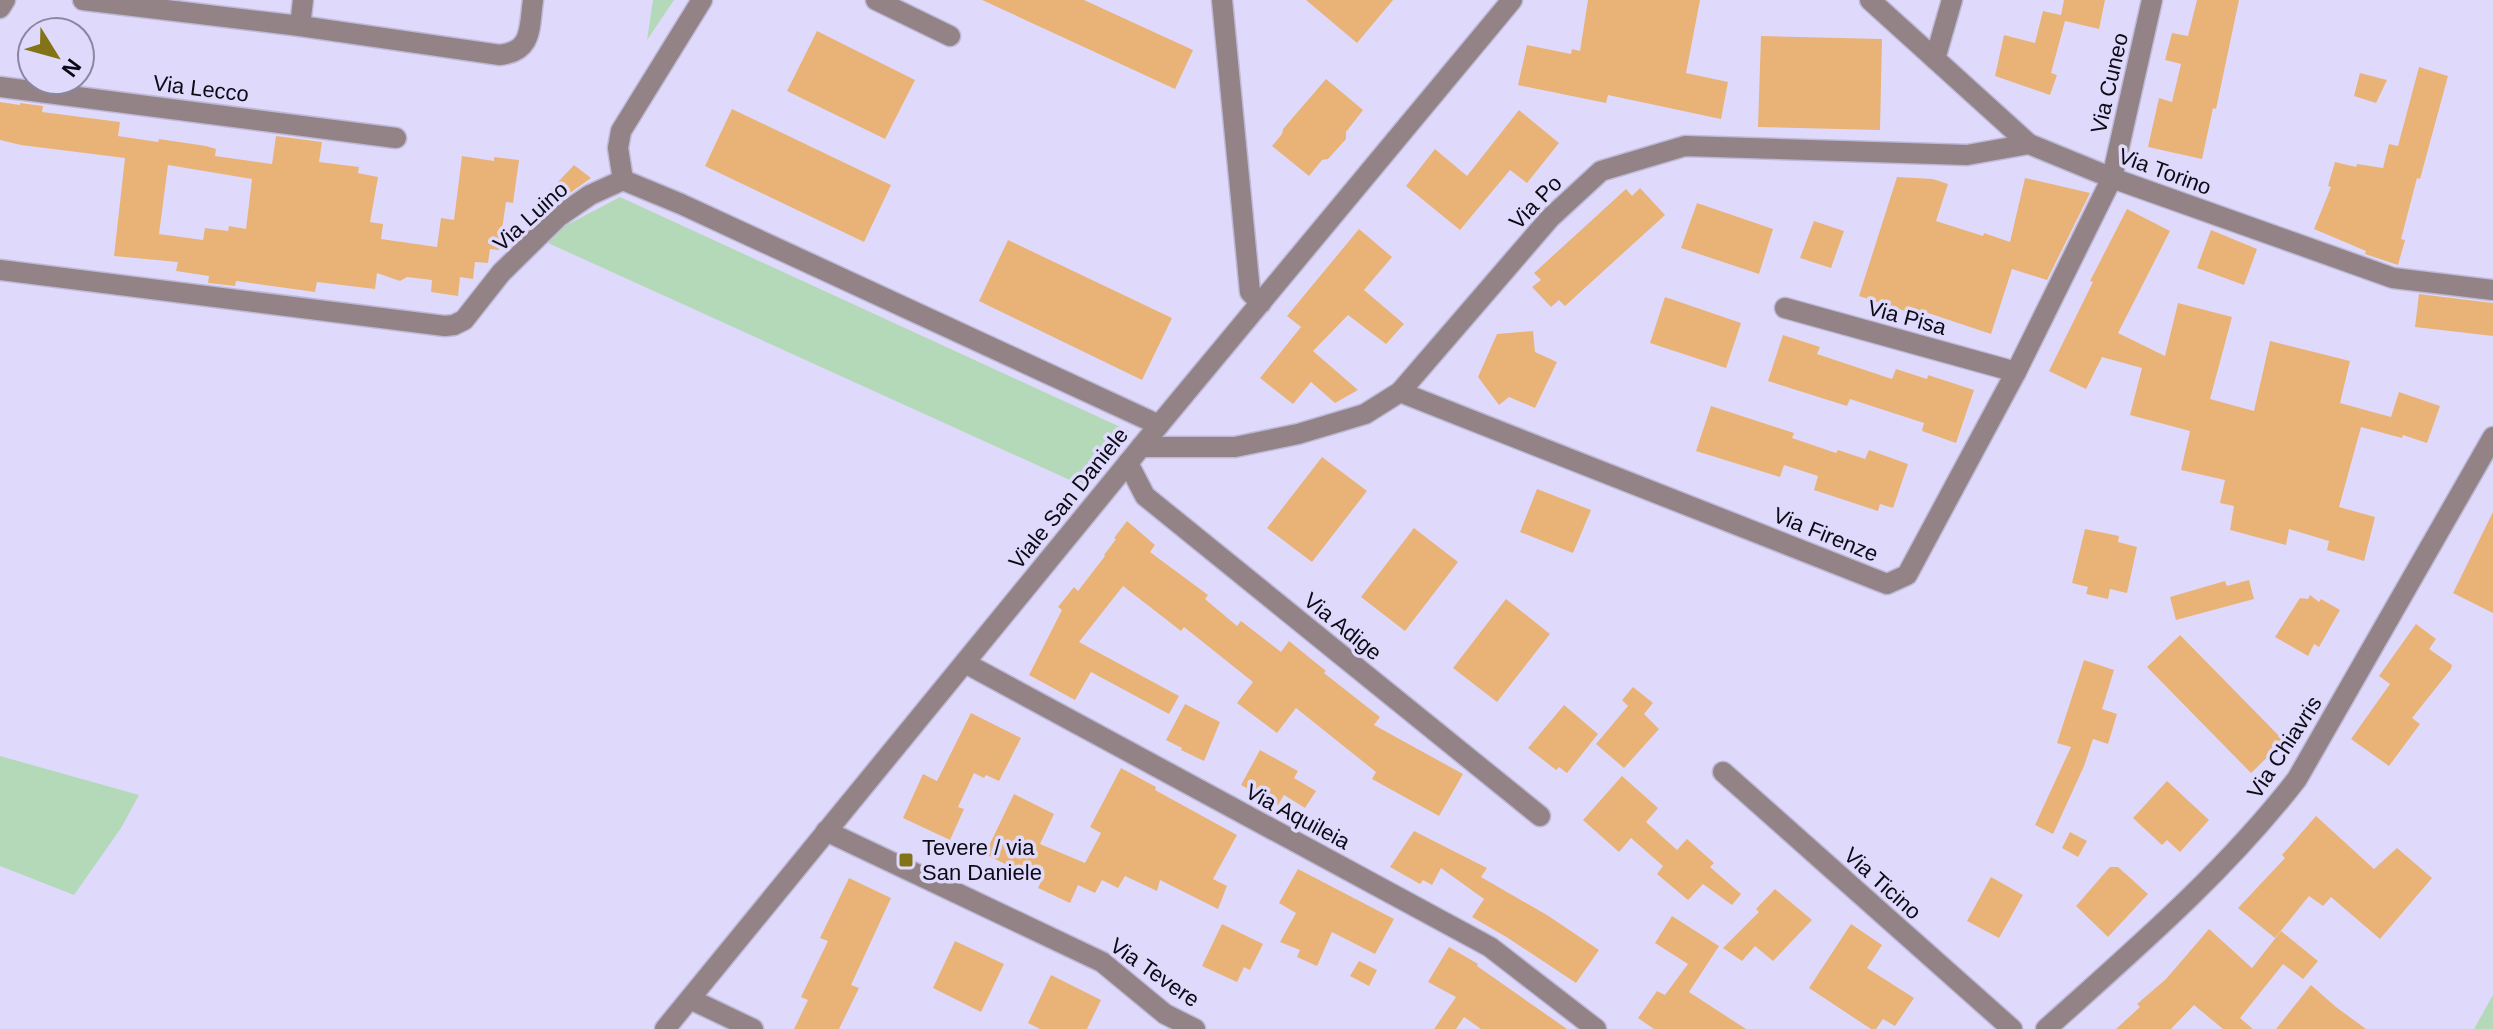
<svg xmlns="http://www.w3.org/2000/svg" width="2493" height="1029" viewBox="0 0 2493 1029" font-family="Arial,sans-serif">
<rect width="100%" height="100%" fill="#dfdafc"/>
<!-- green -->
<g fill="#b3d9b8">
<polygon points="653,0 674,0 647,40"/>
<polygon points="620,197 1129,431 1083,486 548,243 563,227"/>
<polygon points="0,756 139,795 121,828 74,895 0,866"/>
<polygon points="2493,995 2493,1029 2474,1029"/>
</g>
<!-- building -->
<g fill="#e9b378" fill-rule="evenodd">
<polygon points="982,0 1084,0 1193,50 1175,89"/>
<polygon points="1306,0 1393,0 1357,43"/>
<polygon points="1588,0 1700,0 1686,73 1728,82 1721,119 1608,95 1606,103 1518,85 1527,45 1571,54 1572,49 1580,51"/>
<polygon points="2064,0 2105,0 2099,29 2065,21 2051,73 2057,75 2050,95 1995,76 2004,35 2035,43 2043,11 2061,15"/>
<polygon points="2197,0 2239,0 2216,109 2213,108 2202,159 2148,147 2159,98 2172,102 2181,64 2165,60 2172,33 2188,36"/>
<polygon points="817,31 915,80 885,139 787,91"/>
<polygon points="1761,36 1882,39 1880,130 1758,127"/>
<polygon points="2419,67 2448,76 2420,179 2417,178 2401,239 2405,240 2398,265 2365,254 2366,251 2314,229 2331,187 2328,186 2335,162 2356,167 2357,164 2383,168 2389,144 2398,146"/>
<polygon points="2360,73 2387,80 2376,103 2354,96"/>
<polygon points="1326,79 1363,110 1346,132 1346,139 1328,159 1322,160 1309,176 1272,146 1282,134 1283,129"/>
<path d="M0,102L20,105V103L43,106L42,112L120,122L118,136L158,142L159,139L206,146L216,149L215,156L272,164L276,136L322,142L319,162L359,167L358,173L378,177L370,222L383,224L381,239L437,247L441,218L454,220L462,156L494,161V157L519,160L513,203L506,202L499,250L490,249L488,263L475,262L473,279L460,277L458,296L431,292L432,280L407,277L400,281L377,273L375,289L317,282L315,292L236,281L235,286L208,283L209,276L176,271L178,262L114,256L125,158L21,145L0,140ZM168,165L252,179L246,229L229,226L228,231L205,228L203,240L159,234Z"/>
<polygon points="732,109 891,185 864,242 705,166"/>
<polygon points="1519,110 1559,143 1527,183 1510,170 1460,230 1406,186 1435,149 1467,176"/>
<polygon points="574,165 591,178 550,207 542,199"/>
<polygon points="1897,177 1933,179 1948,184 1936,221 1983,236 1984,233 2010,242 2025,178 2090,193 2047,280 2012,269 1991,334 1910,307 1908,312 1859,296"/>
<polygon points="1640,188 1665,215 1565,306 1559,300 1551,307 1532,287 1541,280 1534,273 1626,189 1632,196"/>
<polygon points="1697,203 1773,229 1759,274 1681,248"/>
<polygon points="2127,209 2170,231 2118,333 2165,356 2178,303 2232,317 2210,399 2254,411 2270,341 2350,361 2340,403 2391,417 2399,392 2440,406 2427,443 2403,435 2402,438 2361,427 2339,507 2375,517 2364,561 2327,550 2329,541 2289,529 2286,545 2230,530 2234,506 2220,503 2225,480 2181,470 2190,431 2130,415 2142,368 2102,357 2086,389 2049,371 2093,282 2090,281"/>
<polygon points="1814,221 1844,231 1831,268 1800,258"/>
<polygon points="1359,229 1392,257 1364,290 1404,324 1386,344 1348,315 1313,351 1358,390 1335,403 1311,382 1293,404 1260,378 1301,327 1287,316"/>
<polygon points="2211,230 2257,249 2244,285 2197,268"/>
<polygon points="1008,240 1172,318 1142,380 979,301"/>
<polygon points="2419,294 2493,303 2493,336 2415,327"/>
<polygon points="1665,297 1741,323 1726,368 1650,343"/>
<polygon points="1533,331 1535,352 1557,362 1535,408 1509,397 1499,405 1478,377 1497,334"/>
<polygon points="1783,335 1820,347 1817,354 1892,379 1896,369 1927,379 1928,375 1974,390 1956,443 1922,431 1924,423 1850,399 1847,406 1768,381"/>
<polygon points="1711,406 1794,433 1792,438 1836,453 1838,450 1865,459 1869,450 1908,464 1893,508 1880,504 1878,511 1814,490 1818,476 1784,465 1780,477 1696,451"/>
<polygon points="1322,457 1367,491 1312,562 1267,528"/>
<polygon points="1537,489 1591,510 1573,553 1520,532"/>
<polygon points="2493,512 2493,613 2453,593"/>
<polygon points="1127,521 1155,545 1150,552 1208,595 1205,599 1237,626 1241,621 1281,652 1289,641 1326,671 1324,673 1380,717 1374,725 1463,774 1439,816 1372,779 1376,772 1296,708 1277,733 1237,703 1253,682 1184,627 1181,631 1123,586 1079,642 1179,696 1169,714 1091,672 1075,700 1029,675 1062,610 1058,607 1074,587 1078,591 1105,556 1104,555 1116,539 1114,538"/>
<polygon points="1414,528 1458,562 1405,631 1361,597"/>
<polygon points="2085,529 2119,536 2118,542 2137,547 2127,593 2110,589 2108,599 2086,594 2088,587 2072,583"/>
<polygon points="2249,580 2254,599 2176,620 2170,597 2225,581 2227,586"/>
<polygon points="2310,595 2319,602 2321,599 2340,610 2319,647 2314,644 2308,656 2275,637 2300,598 2308,599"/>
<polygon points="1506,599 1550,634 1497,702 1453,668"/>
<polygon points="2416,624 2436,639 2429,649 2452,665 2451,669 2412,718 2420,724 2389,766 2351,739 2390,684 2379,676"/>
<polygon points="2180,635 2284,741 2251,773 2147,667"/>
<polygon points="2084,660 2114,670 2102,709 2117,714 2108,744 2093,739 2084,766 2053,834 2035,825 2071,747 2057,743"/>
<polygon points="1633,687 1653,703 1644,714 1659,729 1624,768 1596,744 1628,706 1622,700"/>
<polygon points="1185,704 1220,722 1204,761 1181,750 1182,748 1166,740"/>
<polygon points="1564,705 1598,734 1567,773 1559,767 1556,770 1528,748"/>
<polygon points="971,713 1021,738 999,781 986,775 984,778 974,773 958,807 964,809 950,840 903,818 923,774 937,781"/>
<polygon points="1260,750 1298,771 1294,778 1316,791 1305,808 1284,795 1278,805 1241,785"/>
<polygon points="1121,768 1156,787 1155,790 1237,835 1213,879 1227,886 1218,909 1160,880 1157,891 1125,876 1118,888 1102,880 1095,893 1078,885 1070,903 1038,888 1041,882 985,854 1014,794 1054,814 1040,844 1085,863 1101,833 1090,827"/>
<polygon points="1622,776 1658,808 1646,822 1677,850 1687,839 1714,863 1710,867 1741,894 1732,905 1703,884 1688,900 1657,874 1663,866 1631,838 1619,852 1583,820"/>
<polygon points="2167,781 2209,820 2180,852 2167,840 2162,845 2133,818"/>
<polygon points="2316,816 2374,869 2397,848 2432,878 2380,939 2331,897 2323,906 2309,896 2275,938 2238,908 2285,858 2282,855"/>
<polygon points="1414,831 1487,868 1481,877 1547,915 1599,950 1576,983 1508,938 1472,917 1484,899 1441,868 1432,885 1423,880 1420,884 1390,867"/>
<polygon points="2070,832 2087,841 2078,857 2062,848"/>
<polygon points="2110,867 2118,867 2148,894 2108,937 2076,906"/>
<polygon points="1298,869 1394,919 1375,954 1332,932 1317,966 1297,957 1300,950 1280,942 1296,913 1279,903"/>
<polygon points="1991,877 2023,895 1999,938 1967,921"/>
<polygon points="849,878 891,898 851,985 859,988 839,1029 794,1029 808,1000 801,997 828,941 820,938"/>
<polygon points="1775,889 1812,920 1773,961 1755,946 1742,961 1723,948 1759,912 1756,909"/>
<polygon points="1672,916 1719,946 1689,992 1746,1029 1654,1029 1638,1018 1657,991 1665,995 1688,964 1655,943"/>
<polygon points="1222,924 1263,944 1250,970 1244,967 1237,982 1202,966"/>
<polygon points="1851,924 1882,945 1867,968 1914,998 1895,1026 1883,1019 1876,1029 1871,1029 1809,988"/>
<polygon points="2209,929 2252,968 2281,931 2318,961 2303,979 2283,964 2240,1018 2253,1029 2223,1029 2194,1005 2171,1029 2116,1029 2140,1007 2137,1004 2166,979"/>
<polygon points="955,941 1004,964 981,1012 933,988"/>
<polygon points="1449,947 1478,964 1477,966 1567,1029 1481,1029 1464,1017 1456,1029 1434,1029 1456,997 1428,982"/>
<polygon points="1359,961 1377,970 1369,986 1350,976"/>
<polygon points="1051,975 1101,1000 1087,1029 1040,1029 1028,1023"/>
<polygon points="2311,985 2336,1007 2366,1029 2276,1029"/>
</g>
<g fill="none" stroke-linecap="round" stroke-linejoin="round">
<defs>
<g id="minor">
<path d="M83,0L300,26L500,55C533,51 529,28 533,0"/>
<polyline points="876,0 950,36"/>
<polyline points="1222,0 1250,292 1261,303"/>
<polyline points="1870,0 2029,144 2112,178 2393,278 2493,290"/>
<polyline points="0,8 5,0"/>
<polyline points="300,26 303,0"/>
<polyline points="1935,59 1952,0"/>
<polyline points="0,87 396,138"/>
<polyline points="623,180 618,148 621,131 702,0"/>
<polyline points="0,270 445,326 454,325 464,320 501,273 558,217 590,195 623,180 681,204 1159,425"/>
<polyline points="1785,308 2016,372"/>
<polyline points="1400,392 1887,584 1907,575 2016,372 2112,178 2152,0"/>
<polyline points="1141,447 1235,447 1298,434 1365,414 1400,392 1550,218 1601,171 1685,146 1967,155 2029,144"/>
<polyline points="1128,463 1145,496 1540,816"/>
<polyline points="965,663 1490,947 1596,1029"/>
<polyline points="1723,772 2012,1029"/>
<polyline points="826,831 1102,962 1165,1014 1195,1029"/>
<polyline points="690,999 753,1029"/>
<path d="M2046,1029C2135,949 2224,873 2297,779L2493,437"/>
</g>
<polyline id="tertiary" points="665,1029 1159,425 1512,0"/>
</defs>
<!-- minor casing -->
<use href="#minor" stroke="#bdb9d7" stroke-width="23"/>
<!-- tertiary casing -->
<use href="#tertiary" stroke="#bdb9d7" stroke-width="23"/>
<!-- minor -->
<use href="#minor" stroke="#938286" stroke-width="20"/>
<!-- tertiary -->
<use href="#tertiary" stroke="#938286" stroke-width="20"/>
</g>
<!-- markers -->
<rect fill="#827416" stroke="#dfdafc" stroke-width="3" x="898" y="852" width="16" height="16" rx="4"/>
<g text-anchor="middle" stroke-width="7" stroke-linejoin="round" paint-order="stroke">
<!-- street labels -->
<g font-size="22" fill="#0c0a15" stroke="#dfdafc">
<text transform="translate(2109 83) rotate(-77)" y="8">Via Cuneo</text>
<text transform="translate(201 88) rotate(7)" y="8">Via Lecco</text>
<text transform="translate(2165 171) rotate(20)" y="8">Via Torino</text>
<text transform="translate(1535 202) rotate(-46)" y="8">Via Po</text>
<text transform="translate(530 216) rotate(-42)" y="8">Via Luino</text>
<text transform="translate(1907 317) rotate(15)" y="8">Via Pisa</text>
<text transform="translate(1068 498) rotate(-51)" y="8">Viale San Daniele</text>
<text transform="translate(1826 534) rotate(22)" y="8">Via Firenze</text>
<text transform="translate(1343 626) rotate(39)" y="8">Via Adige</text>
<text transform="translate(2284 747) rotate(-57)" y="8">Via Chiavris</text>
<text transform="translate(1298 816) rotate(28)" y="8">Via Aquileia</text>
<text transform="translate(1883 883) rotate(42)" y="8">Via Ticino</text>
<text transform="translate(1155 972) rotate(35)" y="8">Via Tevere</text>
</g>
<!-- poi labels -->
<g font-size="22" fill="#0c0a15" stroke="#dfdafc" text-anchor="start">
<text x="922" y="855">Tevere / via<tspan x="922" dy="25">San Daniele</tspan></text>
</g>
</g>
<!-- north arrow -->
<g transform="translate(56 56) rotate(127)"><circle r="38" fill="#dfdafc" stroke="#8b87a0" stroke-width="2"/>
<path d="M0-6L14 30L0 20L-14 30Z" fill="#827416"/>
<text y="-12" font-size="22" font-weight="bold" text-anchor="middle" fill="#0c0a15">N</text>
</g>
</svg>
